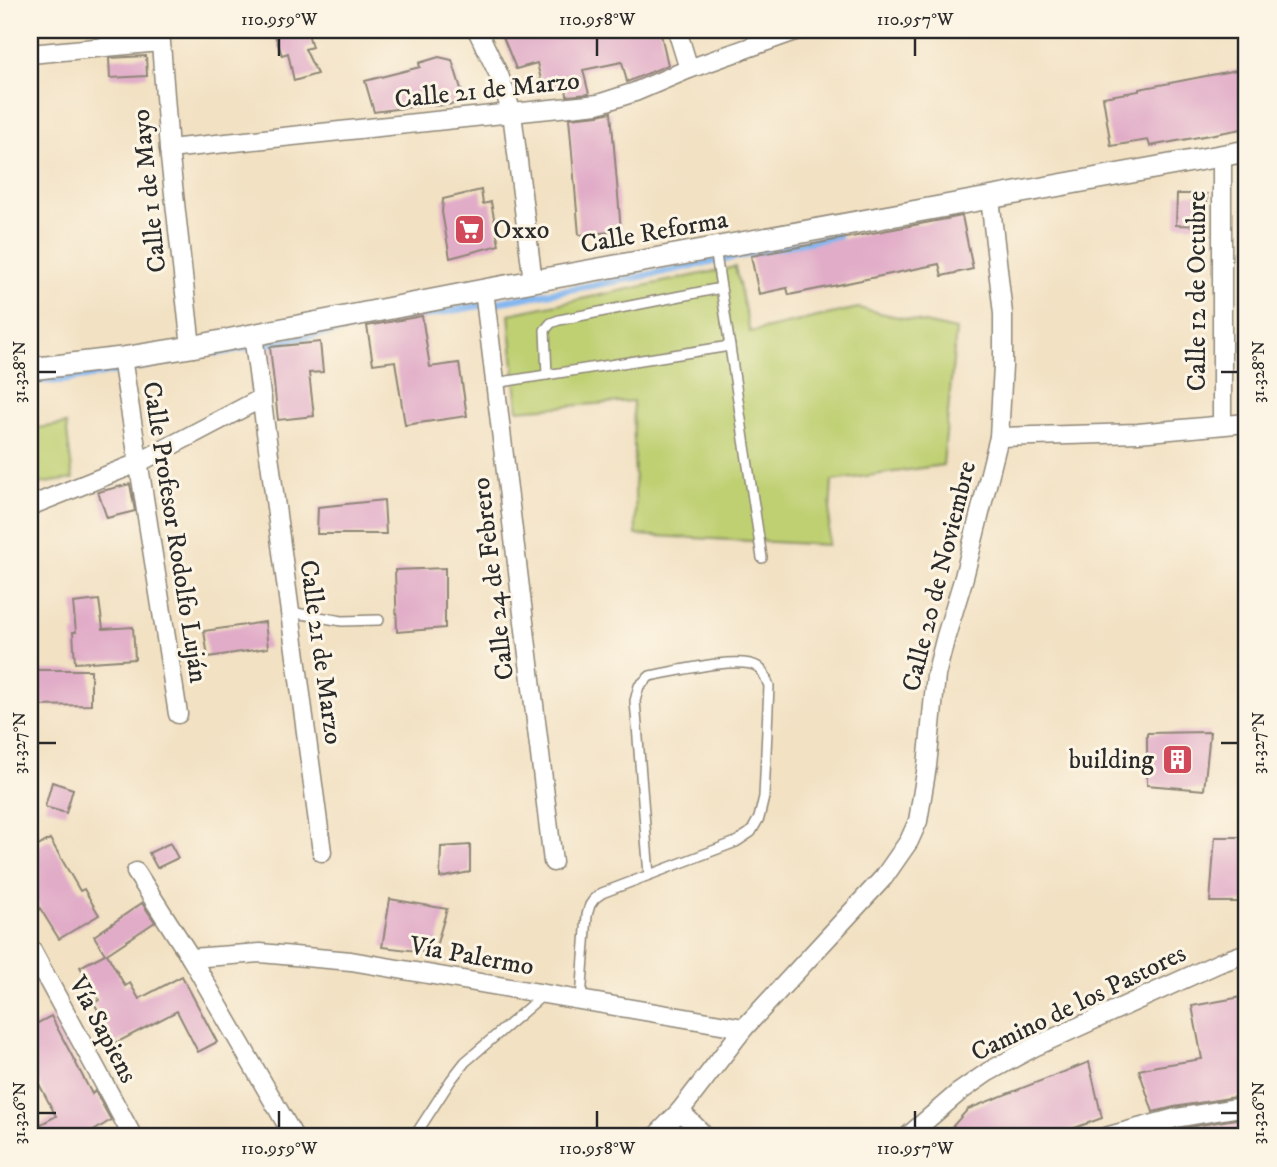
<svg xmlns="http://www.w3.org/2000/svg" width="1277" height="1167" viewBox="0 0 1277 1167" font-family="'IM FELL DW Pica',serif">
<rect width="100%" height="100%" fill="#fcf5e5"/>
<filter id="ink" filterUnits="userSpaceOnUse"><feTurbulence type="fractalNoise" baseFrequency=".0143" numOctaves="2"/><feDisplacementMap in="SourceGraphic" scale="14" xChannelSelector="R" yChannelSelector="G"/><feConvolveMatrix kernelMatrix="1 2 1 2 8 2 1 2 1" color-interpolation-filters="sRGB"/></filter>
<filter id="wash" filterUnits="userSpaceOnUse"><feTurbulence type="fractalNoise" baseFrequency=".00686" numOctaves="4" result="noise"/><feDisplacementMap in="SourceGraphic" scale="28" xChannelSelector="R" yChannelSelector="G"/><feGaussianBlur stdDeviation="1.57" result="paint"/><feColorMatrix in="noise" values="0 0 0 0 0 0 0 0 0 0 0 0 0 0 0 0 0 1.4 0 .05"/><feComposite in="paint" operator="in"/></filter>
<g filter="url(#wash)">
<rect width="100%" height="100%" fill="#f2e1c3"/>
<!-- green -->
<g fill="#bfd073" stroke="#757e4f" stroke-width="2">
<polygon points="735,267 750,332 858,308 956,330 943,465 832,481 828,545 636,535 633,401 518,410 509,314"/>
<polygon points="66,424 73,479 30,485 30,429"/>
</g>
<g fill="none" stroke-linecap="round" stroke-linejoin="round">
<!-- stream -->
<g stroke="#82b6f0" stroke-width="7">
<polyline points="217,353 638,277 838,236"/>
<polyline points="30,380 59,381 178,360"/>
</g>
</g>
<g id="blocks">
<!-- building -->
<g fill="#e1acc8">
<polygon points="273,30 307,30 312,47 305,49 317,74 294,81 288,53 282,55"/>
<polygon points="531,30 660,30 668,65 627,82 622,62 583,70 589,94 567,96 566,87 544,92 537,63 516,69 503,37"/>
<polygon points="146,56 147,76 110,78 109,58"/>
<polygon points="439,57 452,60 462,92 468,103 434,106 434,104 374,112 365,81 420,67 419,63"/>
<polygon points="1247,68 1247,128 1150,146 1148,140 1111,146 1103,97 1139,91 1139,89"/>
<polygon points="611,112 621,231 579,235 569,118 599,115"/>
<polygon points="481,190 483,204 491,202 499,245 450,258 442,212 443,199"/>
<polygon points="1177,194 1207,194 1207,226 1176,225"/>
<polygon points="962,216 973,269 942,276 939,264 789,295 787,288 759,294 751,256"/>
<polygon points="422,316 430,367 459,363 467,416 405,425 395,361 373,364 367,326"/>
<polygon points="320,342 323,372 309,373 314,416 278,420 270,347"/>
<polygon points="130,484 135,511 107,518 98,492"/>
<polygon points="384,500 386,534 317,534 318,507"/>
<polygon points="445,568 445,628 397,632 395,570"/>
<polygon points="99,600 103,629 133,627 135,659 75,663 73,632 76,632 73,603"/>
<polygon points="265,622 268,648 208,657 204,631"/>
<polygon points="34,670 91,670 91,705 34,706"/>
<polygon points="1210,732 1204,790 1147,785 1147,733"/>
<polygon points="52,782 73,789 66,813 45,807"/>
<polygon points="1215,837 1247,837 1247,902 1210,902"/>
<polygon points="50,839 80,891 84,889 99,915 59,939 30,892 30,851"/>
<polygon points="170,843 178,858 157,868 149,853"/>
<polygon points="470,845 470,872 440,878 441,847"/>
<polygon points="390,899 447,909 434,953 382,947"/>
<polygon points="142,903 155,922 107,954 125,986 130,983 139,999 182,976 217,1042 198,1052 177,1011 116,1043 94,1003 99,1000 80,967 105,954 94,936"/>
<polygon points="1247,996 1247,1095 1174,1107 1153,1112 1139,1070 1157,1066 1202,1059 1192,1006"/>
<polygon points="51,1016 92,1094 95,1091 111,1120 84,1137 30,1137 30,1130 56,1116 30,1067 30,1027"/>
<polygon points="1089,1062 1102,1118 1050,1137 943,1137 968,1109"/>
<polygon points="1247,1117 1247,1137 1161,1137 1160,1134 1178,1129"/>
</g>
</g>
</g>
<g filter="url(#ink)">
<use href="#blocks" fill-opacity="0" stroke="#8e8677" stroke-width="2"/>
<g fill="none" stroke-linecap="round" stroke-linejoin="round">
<defs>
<g id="service">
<polyline points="715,248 762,558"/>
<polyline points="547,375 545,330 551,323 559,320 721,288"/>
<polyline points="495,383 730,346"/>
<polyline points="290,612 342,621 379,620"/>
<path d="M581,1000L587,915L590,905L595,898L602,893L736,842L751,832L759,818L764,797L769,686C766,679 764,671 758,667C740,655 673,672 650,676L639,686L635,701L649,875"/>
<polyline points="414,1137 451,1080 465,1062 543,995"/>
</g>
<g id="minor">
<polyline points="160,30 169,149 191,347"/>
<polyline points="477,30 499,75 512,113 533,282"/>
<polyline points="677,30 689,69"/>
<polyline points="30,54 160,42"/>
<polyline points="169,149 598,104 635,92 689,69 798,30"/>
<polyline points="1222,156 1222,425"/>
<polyline points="484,290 553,862"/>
<polyline points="253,335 322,852"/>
<polyline points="122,358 178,714"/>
<polyline points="999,437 1138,433 1247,423"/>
<polyline points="30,506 138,463 262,398"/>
<polyline points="136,872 191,958 294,1137"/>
<polyline points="30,947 133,1137"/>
<polyline points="191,958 260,953 351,961 744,1028"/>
<polyline points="655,1137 680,1111"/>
<polyline points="706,1137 680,1111 744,1028 884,877 909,841 918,821 927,766 936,675 946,636 964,577 999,437 1003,366 1003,314 990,198"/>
<polyline points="907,1137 958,1093 988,1072 1034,1047 1219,963 1247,953"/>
<polyline points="1105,1137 1176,1118 1247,1106"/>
</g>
<polyline id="tertiary" points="30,369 122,358 191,347 484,290 1247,151"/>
</defs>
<!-- service casing -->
<use href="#service" stroke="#8e8677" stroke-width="12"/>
<!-- minor casing -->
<use href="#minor" stroke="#8e8677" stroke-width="21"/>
<!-- tertiary casing -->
<use href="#tertiary" stroke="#8e8677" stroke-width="24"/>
<!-- service -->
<use href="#service" stroke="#fff" stroke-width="9"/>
<!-- minor -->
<use href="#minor" stroke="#fff" stroke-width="18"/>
<!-- tertiary -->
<use href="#tertiary" stroke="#fff" stroke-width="21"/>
</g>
</g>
<!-- ticks -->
<path fill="none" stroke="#2b2b2b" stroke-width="2.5" d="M279,38V56M597,38V56M915,38V56M38,372H56M1221,372H1238M38,743H56M1221,743H1238M279,1111V1128M597,1111V1128M915,1111V1128M38,1113H56M1221,1113H1238"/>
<!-- icons -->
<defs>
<symbol id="supermarket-square" viewBox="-11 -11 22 22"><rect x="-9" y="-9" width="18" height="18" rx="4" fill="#d1495b" stroke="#fcf5e5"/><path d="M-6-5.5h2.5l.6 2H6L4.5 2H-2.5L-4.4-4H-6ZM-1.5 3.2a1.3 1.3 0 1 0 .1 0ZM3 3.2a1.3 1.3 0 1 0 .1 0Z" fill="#fff"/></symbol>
<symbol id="building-square" viewBox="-11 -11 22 22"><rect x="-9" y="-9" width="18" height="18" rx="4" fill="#d1495b" stroke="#fcf5e5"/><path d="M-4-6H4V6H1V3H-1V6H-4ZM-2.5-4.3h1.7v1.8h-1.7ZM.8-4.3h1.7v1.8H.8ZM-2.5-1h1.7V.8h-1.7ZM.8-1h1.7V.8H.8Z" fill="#fff"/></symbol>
</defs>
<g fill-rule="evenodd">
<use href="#supermarket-square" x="452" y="212" width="35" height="35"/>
<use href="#building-square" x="1160" y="742" width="35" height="35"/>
</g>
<g text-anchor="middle" stroke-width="6" stroke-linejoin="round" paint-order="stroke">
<!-- street labels -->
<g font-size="26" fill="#2b2b2b" stroke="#fcf5e5">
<text transform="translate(487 89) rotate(-6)" y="9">Calle 21 de Marzo</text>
<text transform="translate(148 191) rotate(-96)" y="9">Calle 1 de Mayo</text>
<text transform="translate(654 231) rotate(-10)" y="9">Calle Reforma</text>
<text transform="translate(1196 291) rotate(-90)" y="9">Calle 12 de Octubre</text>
<text transform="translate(176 532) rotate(81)" y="9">Calle Profesor Rodolfo Luján</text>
<text transform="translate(938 576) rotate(-76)" y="9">Calle 20 de Noviembre</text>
<text transform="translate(492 579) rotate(-97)" y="9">Calle 24 de Febrero</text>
<text transform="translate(322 652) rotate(82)" y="9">Calle 21 de Marzo</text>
<text transform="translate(472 955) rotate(10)" y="9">Vía Palermo</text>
<text transform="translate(1078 1002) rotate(-26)" y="9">Camino de los Pastores</text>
<text transform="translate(104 1029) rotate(62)" y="9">Vía Sapiens</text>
</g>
<!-- poi labels -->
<g font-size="26" fill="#2b2b2b" stroke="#fcf5e5" text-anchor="start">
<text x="493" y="238">Oxxo</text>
<text x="1154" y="768" text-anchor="end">building</text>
</g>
</g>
<!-- margin -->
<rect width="1277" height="1167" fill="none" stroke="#fcf5e5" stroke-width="77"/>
<rect x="38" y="38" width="1200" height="1090" fill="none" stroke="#2b2b2b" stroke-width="2.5"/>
<g font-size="18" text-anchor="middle" fill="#2b2b2b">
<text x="279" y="25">110.959°W</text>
<text x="597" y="25">110.958°W</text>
<text x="915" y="25">110.957°W</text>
<text transform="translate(19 372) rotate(-90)" y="6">31.328°N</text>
<text transform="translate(1258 372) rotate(-90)" y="6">31.328°N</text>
<text transform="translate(19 743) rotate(-90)" y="6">31.327°N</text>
<text transform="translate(1258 743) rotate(-90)" y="6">31.327°N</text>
<text transform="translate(19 1113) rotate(-90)" y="6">31.326°N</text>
<text transform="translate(1258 1113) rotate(-90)" y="6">31.326°N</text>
<text x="279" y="1154">110.959°W</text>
<text x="597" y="1154">110.958°W</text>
<text x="915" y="1154">110.957°W</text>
</g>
</svg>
